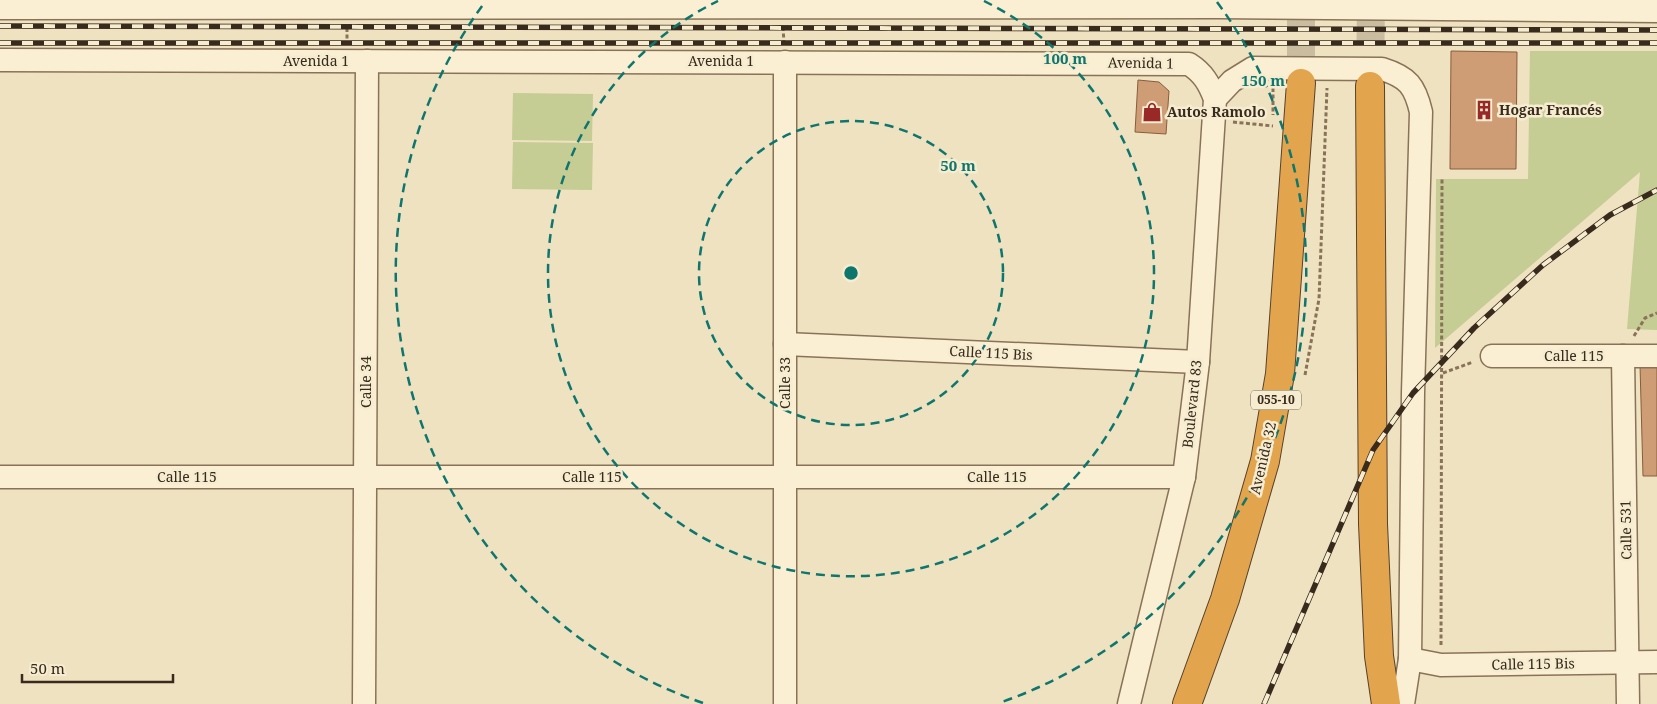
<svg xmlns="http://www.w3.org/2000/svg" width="1657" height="704" viewBox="0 0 1657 704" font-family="'Noto Serif',serif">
<rect width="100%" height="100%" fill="#efe2c0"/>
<!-- green -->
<g fill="#c5cd94">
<polygon points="1530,51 1657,51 1657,330 1627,329 1640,172 1435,348 1436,179 1528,179"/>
<polygon points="513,93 593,94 592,141 512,140"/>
<polygon points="513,142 593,143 592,190 512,189"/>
</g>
<!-- building -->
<g fill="#ce9d75" stroke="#885d3d">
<polygon points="1451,51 1517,52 1516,169 1450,169"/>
<polygon points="1138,80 1159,82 1169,91 1166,134 1135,132"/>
<polygon points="1657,364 1657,476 1643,476 1640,365"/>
</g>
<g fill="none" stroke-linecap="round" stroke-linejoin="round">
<!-- highway-tunnel -->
<g stroke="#cabd9f" stroke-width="28" stroke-dasharray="28 14" stroke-linecap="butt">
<polyline points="1301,0 1301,83"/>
<polyline points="1370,86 1371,0"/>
</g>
<defs>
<g id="minor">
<polyline points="0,8 1217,7 1657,11"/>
<path d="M0,60L1189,64C1203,73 1209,83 1215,99L1198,362L1184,477L1129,704"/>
<path d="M1215,99L1232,81L1253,68L1382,69C1408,77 1415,86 1421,112L1413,393L1410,659L1403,704"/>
<polyline points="785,344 1198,362"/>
<polyline points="1492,356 1657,356"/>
<polyline points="1623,356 1628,704"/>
<polyline points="0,477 1184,477"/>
<polyline points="1410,659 1441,665 1657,662"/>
<polyline points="364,704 367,61"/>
<polyline points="785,704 785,62"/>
</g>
<g id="highway">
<polyline points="1370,86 1373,524 1379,656 1386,704"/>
<polyline points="1187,704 1225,599 1265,461 1280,374 1301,83"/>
</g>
</defs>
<!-- minor casing -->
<use href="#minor" stroke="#897358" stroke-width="25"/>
<!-- highway casing -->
<use href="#highway" stroke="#56412c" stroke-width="30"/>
<!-- path -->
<g stroke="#897358" stroke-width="3" stroke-dasharray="4 2.5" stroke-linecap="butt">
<polyline points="783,27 784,43"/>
<polyline points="347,28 347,42"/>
<polyline points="1273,88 1273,115"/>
<polyline points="1233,122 1273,126"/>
<polyline points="1634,336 1645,318 1657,313"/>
<polyline points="1443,373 1473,362"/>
<polyline points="1305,375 1319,299 1327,88"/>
<polyline points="1441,645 1442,179"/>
</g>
<!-- minor -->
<use href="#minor" stroke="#faefd3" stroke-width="22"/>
<!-- highway -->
<use href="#highway" stroke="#e2a54e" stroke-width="28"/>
<defs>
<g id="rail">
<polyline points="0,26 1657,30"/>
<polyline points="0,43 1657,43"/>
<polyline points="1264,704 1373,450 1413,393 1474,328 1543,265 1610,215 1657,190"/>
</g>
</defs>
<!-- rail casing -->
<use href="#rail" stroke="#382a1c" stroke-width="5.5"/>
<!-- rail -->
<use href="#rail" stroke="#f6ecd0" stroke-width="4" stroke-dasharray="11" stroke-linecap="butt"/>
</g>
<!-- distance rings -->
<g fill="none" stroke="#0f766e" stroke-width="2.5" stroke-dasharray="9 6">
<circle cx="851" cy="273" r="152"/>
<path d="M984 1A303 303 0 1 1 718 1"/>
<path d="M703 703A455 455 0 0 1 485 2M1217 2A455 455 0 0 1 999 703"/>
</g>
<!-- icons -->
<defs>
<symbol id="building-bare" viewBox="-9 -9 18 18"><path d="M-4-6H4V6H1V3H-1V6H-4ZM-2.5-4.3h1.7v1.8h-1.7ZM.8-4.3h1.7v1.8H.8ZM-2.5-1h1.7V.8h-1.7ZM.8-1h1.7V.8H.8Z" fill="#992926" stroke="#f6ecd0" stroke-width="2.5" paint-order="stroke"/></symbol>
<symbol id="shop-bare" viewBox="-9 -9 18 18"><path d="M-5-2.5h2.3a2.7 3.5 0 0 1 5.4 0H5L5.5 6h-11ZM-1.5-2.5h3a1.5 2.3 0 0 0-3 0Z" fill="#992926" stroke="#f6ecd0" stroke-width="2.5" paint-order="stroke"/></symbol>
</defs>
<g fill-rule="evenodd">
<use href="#building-bare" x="1470" y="96" width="28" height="28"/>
<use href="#shop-bare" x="1138" y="98" width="28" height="28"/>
</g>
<g text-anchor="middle" stroke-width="5" stroke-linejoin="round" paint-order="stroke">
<!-- shield labels -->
<rect fill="#f6ecd0" stroke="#716452" stroke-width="1" x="1251" y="390.5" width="50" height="19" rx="4"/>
<g font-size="12" font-weight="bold" fill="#382a1c">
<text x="1276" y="404">055-10</text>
</g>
<!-- street labels -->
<g font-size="14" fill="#382a1c" stroke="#f6ecd0">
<text x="316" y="66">Avenida 1</text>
<text x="721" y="66">Avenida 1</text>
<text transform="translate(1141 63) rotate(1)" y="5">Avenida 1</text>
<text transform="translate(991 353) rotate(3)" y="5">Calle 115 Bis</text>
<text x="1574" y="361">Calle 115</text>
<text transform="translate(366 382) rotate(-90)" y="5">Calle 34</text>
<text transform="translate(785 383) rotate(-90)" y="5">Calle 33</text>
<text transform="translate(1192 404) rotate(-84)" y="5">Boulevard 83</text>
<text transform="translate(1263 458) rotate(-77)" y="5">Avenida 32</text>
<text x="187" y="482">Calle 115</text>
<text x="592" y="482">Calle 115</text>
<text x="997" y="482">Calle 115</text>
<text transform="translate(1626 530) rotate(-91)" y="5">Calle 531</text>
<text transform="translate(1533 664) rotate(-1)" y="5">Calle 115 Bis</text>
</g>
<!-- poi labels -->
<g font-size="14" font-weight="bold" fill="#382a1c" stroke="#f6ecd0" text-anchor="start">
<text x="1499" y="115">Hogar Francés</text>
<text x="1167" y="117">Autos Ramolo</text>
</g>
</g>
<circle cx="851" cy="273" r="8" fill="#0f766e" stroke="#f6ecd0" stroke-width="2.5"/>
<g font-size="15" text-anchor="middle" font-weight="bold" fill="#0f766e" stroke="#f6ecd0" stroke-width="5" stroke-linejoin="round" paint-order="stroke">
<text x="1065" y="64">100 m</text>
<text x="1263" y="86">150 m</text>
<text x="958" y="171">50 m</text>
</g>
<!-- scale -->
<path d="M22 674v8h151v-8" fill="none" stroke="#382a1c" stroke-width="2.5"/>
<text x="30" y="674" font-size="15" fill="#382a1c" stroke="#f6ecd0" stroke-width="4" paint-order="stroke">50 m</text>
</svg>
